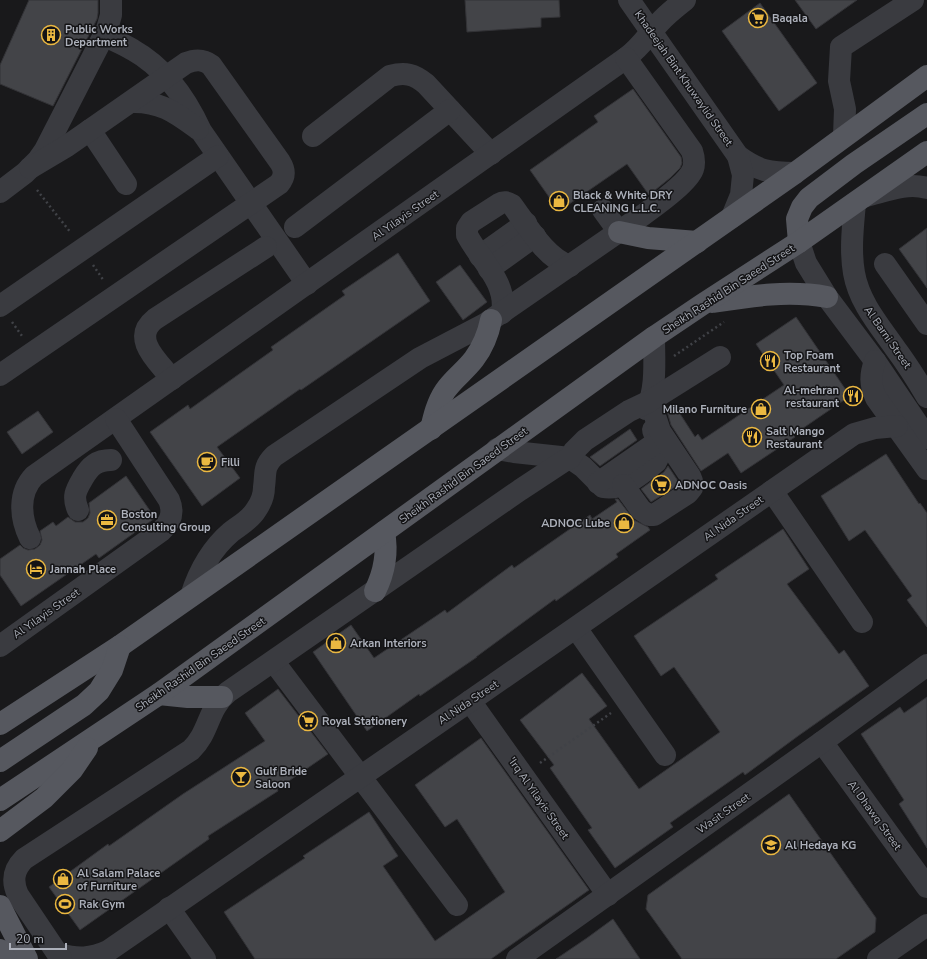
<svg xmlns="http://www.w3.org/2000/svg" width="927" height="959" viewBox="0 0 927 959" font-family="'Nunito Sans',sans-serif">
<rect width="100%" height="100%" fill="#19191b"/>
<!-- building -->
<g fill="#434448" stroke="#333337">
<polygon points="29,0 98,0 98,13 97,19 53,106 0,84 0,65"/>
<polygon points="465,0 559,0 560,17 541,18 541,27 467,32"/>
<polygon points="795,0 857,0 816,29"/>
<polygon points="760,3 817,83 779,111 722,31"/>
<polygon points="633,89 681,157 682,163 680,168 670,178 649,195 627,164 559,211 530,170 598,122 594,116"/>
<polygon points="927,228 927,288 899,249"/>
<polygon points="398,253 430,301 301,390 300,389 217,447 240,478 202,506 150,432 188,405 190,409 273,350 271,347 345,295 342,291"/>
<polygon points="460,265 487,302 463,320 436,282"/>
<polygon points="796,317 850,396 793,435 795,437 741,473 728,453 701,471 671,425 667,411 675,406 695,437 698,434 702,440 784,385 756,344"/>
<polygon points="38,411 53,432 22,454 7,432"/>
<polygon points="630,429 637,440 600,466 590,457"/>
<polygon points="886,454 919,504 920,503 927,513 927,627 907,600 912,596 865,530 849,541 821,496"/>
<polygon points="668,466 680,484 651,502 641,489 664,472"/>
<polygon points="126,476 155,518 99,558 96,554 21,606 0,575 0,559 20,545 23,548 28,550 35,549 40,545 42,540 40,531 53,522 56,526 68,517 75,522 83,522 88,518 90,513 89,503"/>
<polygon points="615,499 618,499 634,520 648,527 650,530 616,554 618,557 556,601 555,599 476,657 477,657 420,696 419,694 367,731 313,652 351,625 374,658 445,610 447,613 512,565 514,568 590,515 592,519 617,502"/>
<polygon points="783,529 809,569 787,584 839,654 844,650 869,686 798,736 745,775 743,772 670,823 673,827 615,868 588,830 592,828 550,768 554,765 520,720 582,673 607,706 589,719 639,789 720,732 674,667 661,676 634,636 718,579 715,575"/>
<polygon points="278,689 328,754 277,789 278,791 208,836 209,839 80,930 49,887 108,844 109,846 183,794 265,741 245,713"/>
<polygon points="927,697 927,848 899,804 904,800 861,734 900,707 904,713"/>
<polygon points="481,738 589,890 491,959 255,959 224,912 305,858 303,856 369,812 398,856 383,866 435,941 505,892 457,819 445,827 415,785"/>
<polygon points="789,794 876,918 875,932 836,959 682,959 646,909 648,895"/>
<polygon points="613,919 640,959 556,959 587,938"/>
</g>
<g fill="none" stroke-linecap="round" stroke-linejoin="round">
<!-- path -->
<g stroke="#404247" stroke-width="2.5" stroke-dasharray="2 3" stroke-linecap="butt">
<polyline points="37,190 71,233"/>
<polyline points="93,265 104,281"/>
<polyline points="12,322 22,336"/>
<polyline points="674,356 724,322"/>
<polyline points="540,763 611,713"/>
</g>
<!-- minor -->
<g stroke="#3a3b40" stroke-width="22">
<path d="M629,0L738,156C759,171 769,173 795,173"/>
<path d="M103,35C113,40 123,44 133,50C165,68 186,98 201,131L307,284"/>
<path d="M131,102C161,101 176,113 198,129"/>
<polyline points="90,130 126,184"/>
<path d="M313,136L390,76C405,72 414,74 426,84L491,154"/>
<polyline points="844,136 845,109 839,81 841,47 913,0"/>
<polyline points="0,192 25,173 38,160 45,150 107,29 111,15 111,0"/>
<path d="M866,196C886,191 907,182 927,188"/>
<path d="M855,203C853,226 850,250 854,273C859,302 879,325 895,348C907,364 917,380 927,397"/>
<polyline points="603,210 619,232"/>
<polyline points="732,217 741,195 743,175 738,156"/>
<polyline points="295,227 450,110"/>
<polyline points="799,242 806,263 827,297 875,361 927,438"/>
<polyline points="480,256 526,223"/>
<polyline points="885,264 927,324"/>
<polyline points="489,269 535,236"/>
<polyline points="0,306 218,156"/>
<path d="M502,313C508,283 480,260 467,235V228L471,222L499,204C504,201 507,202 512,205C527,225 545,258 570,266"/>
<path d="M875,361C870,375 870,385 876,398L927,469"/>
<path d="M0,375L279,184C285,177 285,170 280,162L211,65C203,59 196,59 186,63L67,146L30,168"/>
<path d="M172,379C159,362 130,339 155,319L266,247"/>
<path d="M646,409C657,391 654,358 654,337"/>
<polyline points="497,449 514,452 570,458 574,458"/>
<path d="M570,458L583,467L603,487C623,491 641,474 656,462C663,450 657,442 653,430"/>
<polyline points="598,483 657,442"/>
<polyline points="623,485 641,510 649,515 654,515 688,493 692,488 692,481 690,476 660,431 650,401"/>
<polyline points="772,491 862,622"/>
<path d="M78,510C72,496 76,490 83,478C90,466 97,460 111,460"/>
<path d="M30,538C20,518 18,493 34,476L626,58C641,47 647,36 659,23C667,14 676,7 685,0"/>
<path d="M191,596C199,571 211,549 231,532C240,525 250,520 256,510C261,503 264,495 264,487C266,473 263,467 274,456L420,358L485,324L643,215C655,206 688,183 693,169C695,163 694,157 692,151L626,58"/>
<polyline points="576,628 665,755"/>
<path d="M0,646L161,531C171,522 174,512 169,500L116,419"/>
<polyline points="274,662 457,905"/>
<polyline points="470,701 608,895"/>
<polyline points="822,742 927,887"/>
<polyline points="169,908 205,959"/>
<path d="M59,954C77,959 91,959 108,951L470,701L854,434L875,428L897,426"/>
<path d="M61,959L18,895C12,882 13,870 24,859L191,750C210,732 207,709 228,692L520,490L564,461L570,458L574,451L585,440L629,411L650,401L720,357"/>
<polyline points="517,959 822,742 927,665"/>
<polyline points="878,959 927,925"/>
</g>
<!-- major -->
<g stroke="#56585f" stroke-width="22">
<polyline points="619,232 648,238 697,242"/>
<polyline points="799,242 797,219 802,207 809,198 854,164 927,114"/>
<path d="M712,302C751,296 788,290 827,297"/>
<path d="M431,429C434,416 437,403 445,391C453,379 465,371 474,359C483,347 488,335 491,320"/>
<path d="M375,591C385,571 388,553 384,532"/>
<polyline points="159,694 188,697 222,697"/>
<polyline points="0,724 120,646 795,173 927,76"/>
<polyline points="0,761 84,705 99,691 112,670 120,646"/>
<polyline points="0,800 159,694 654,337 703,304 799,242 927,152"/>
<polyline points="0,831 44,798 72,770 87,748"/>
<polyline points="0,906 27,959"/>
<polyline points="0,950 6,959"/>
</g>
</g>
<!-- icons -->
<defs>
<symbol id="supermarket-ring" viewBox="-11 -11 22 22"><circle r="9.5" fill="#141416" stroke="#ebb841" stroke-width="1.5"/><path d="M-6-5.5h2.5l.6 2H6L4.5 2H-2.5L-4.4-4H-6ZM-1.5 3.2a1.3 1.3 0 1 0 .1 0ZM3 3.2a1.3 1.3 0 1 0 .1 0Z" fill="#ebb841"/></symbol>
<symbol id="building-ring" viewBox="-11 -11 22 22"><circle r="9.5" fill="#141416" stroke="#ebb841" stroke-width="1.5"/><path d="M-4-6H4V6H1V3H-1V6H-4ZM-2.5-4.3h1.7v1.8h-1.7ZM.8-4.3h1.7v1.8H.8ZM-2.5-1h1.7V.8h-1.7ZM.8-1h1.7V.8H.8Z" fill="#ebb841"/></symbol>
<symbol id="shop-ring" viewBox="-11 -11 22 22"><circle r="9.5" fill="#141416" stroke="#ebb841" stroke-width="1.5"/><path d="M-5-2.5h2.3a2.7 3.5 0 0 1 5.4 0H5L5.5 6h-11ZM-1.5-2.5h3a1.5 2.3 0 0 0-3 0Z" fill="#ebb841"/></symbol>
<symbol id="restaurant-ring" viewBox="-11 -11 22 22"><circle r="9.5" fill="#141416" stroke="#ebb841" stroke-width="1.5"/><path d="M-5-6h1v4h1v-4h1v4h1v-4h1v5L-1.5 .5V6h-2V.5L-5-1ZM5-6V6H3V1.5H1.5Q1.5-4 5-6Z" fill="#ebb841"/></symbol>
<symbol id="cafe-ring" viewBox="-11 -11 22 22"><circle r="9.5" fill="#141416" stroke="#ebb841" stroke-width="1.5"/><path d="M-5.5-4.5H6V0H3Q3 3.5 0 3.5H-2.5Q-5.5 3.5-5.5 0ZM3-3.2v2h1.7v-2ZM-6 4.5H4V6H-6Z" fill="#ebb841"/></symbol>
<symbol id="office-ring" viewBox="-11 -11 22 22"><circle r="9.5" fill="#141416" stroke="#ebb841" stroke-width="1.5"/><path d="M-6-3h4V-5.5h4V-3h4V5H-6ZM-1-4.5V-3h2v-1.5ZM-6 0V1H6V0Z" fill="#ebb841"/></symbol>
<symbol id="hotel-ring" viewBox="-11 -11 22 22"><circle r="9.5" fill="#141416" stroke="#ebb841" stroke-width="1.5"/><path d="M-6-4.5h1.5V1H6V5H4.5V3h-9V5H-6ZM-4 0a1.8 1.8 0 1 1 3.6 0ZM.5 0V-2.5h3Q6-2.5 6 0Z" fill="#ebb841"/></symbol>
<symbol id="bar-ring" viewBox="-11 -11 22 22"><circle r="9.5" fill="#141416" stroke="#ebb841" stroke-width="1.5"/><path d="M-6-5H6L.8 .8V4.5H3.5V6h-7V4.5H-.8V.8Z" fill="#ebb841"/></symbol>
<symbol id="school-ring" viewBox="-11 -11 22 22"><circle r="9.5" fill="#141416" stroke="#ebb841" stroke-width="1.5"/><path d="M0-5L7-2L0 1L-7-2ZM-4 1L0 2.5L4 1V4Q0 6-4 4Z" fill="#ebb841"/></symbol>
<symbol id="stadium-ring" viewBox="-11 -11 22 22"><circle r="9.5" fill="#141416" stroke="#ebb841" stroke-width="1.5"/><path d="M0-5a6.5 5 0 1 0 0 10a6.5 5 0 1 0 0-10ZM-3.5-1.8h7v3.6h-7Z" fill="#ebb841"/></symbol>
</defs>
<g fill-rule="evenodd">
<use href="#supermarket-ring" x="747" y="7" width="22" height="22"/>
<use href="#building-ring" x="40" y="24" width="22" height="22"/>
<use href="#shop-ring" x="548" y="190" width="22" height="22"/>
<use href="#restaurant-ring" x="759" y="350" width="22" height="22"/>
<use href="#restaurant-ring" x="842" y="385" width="22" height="22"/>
<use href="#shop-ring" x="750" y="398" width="22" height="22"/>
<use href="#restaurant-ring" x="741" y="426" width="22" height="22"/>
<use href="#cafe-ring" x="196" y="451" width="22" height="22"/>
<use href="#supermarket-ring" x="650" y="474" width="22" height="22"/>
<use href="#office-ring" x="96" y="509" width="22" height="22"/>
<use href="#shop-ring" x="613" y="512" width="22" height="22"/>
<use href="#hotel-ring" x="25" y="558" width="22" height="22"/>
<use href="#shop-ring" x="325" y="632" width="22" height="22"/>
<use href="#supermarket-ring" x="297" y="710" width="22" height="22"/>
<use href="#bar-ring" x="230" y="766" width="22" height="22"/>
<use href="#school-ring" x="760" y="834" width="22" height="22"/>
<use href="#shop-ring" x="52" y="868" width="22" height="22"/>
<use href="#stadium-ring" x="54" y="893" width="22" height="22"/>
</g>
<g text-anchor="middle" stroke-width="3" stroke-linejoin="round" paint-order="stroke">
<!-- poi labels -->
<g font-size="11" font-weight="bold" fill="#acb0ba" stroke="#141416" text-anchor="start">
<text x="772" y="22">Baqala</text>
<text x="65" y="33">Public Works<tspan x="65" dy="13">Department</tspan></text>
<text x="573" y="199">Black &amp; White DRY<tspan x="573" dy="13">CLEANING L.L.C.</tspan></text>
<text x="784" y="359">Top Foam<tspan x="784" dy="13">Restaurant</tspan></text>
<text x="839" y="394" text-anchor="end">Al-mehran<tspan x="839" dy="13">restaurant</tspan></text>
<text x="747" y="413" text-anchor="end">Milano Furniture</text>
<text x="766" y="435">Salt Mango<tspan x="766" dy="13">Restaurant</tspan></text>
<text x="221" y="466">Filli</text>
<text x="675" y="489">ADNOC Oasis</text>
<text x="121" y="518">Boston<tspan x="121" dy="13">Consulting Group</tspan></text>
<text x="610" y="527" text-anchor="end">ADNOC Lube</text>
<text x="50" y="573">Jannah Place</text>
<text x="350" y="647">Arkan Interiors</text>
<text x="322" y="725">Royal Stationery</text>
<text x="255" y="775">Gulf Bride<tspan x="255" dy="13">Saloon</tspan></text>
<text x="785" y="849">Al Hedaya KG</text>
<text x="77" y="877">Al Salam Palace<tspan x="77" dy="13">of Furniture</tspan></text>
<text x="79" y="908">Rak Gym</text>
</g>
<!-- street labels -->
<g font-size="11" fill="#acb0ba" stroke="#141416">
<text transform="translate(684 78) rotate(55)" y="4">Khadeejah Bint Khuwaylid Street</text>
<text transform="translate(405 215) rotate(-35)" y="4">Al Yilayis Street</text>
<text transform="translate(728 289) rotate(-33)" y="4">Sheikh Rashid Bin Saeed Street</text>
<text transform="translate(888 337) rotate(55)" y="4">Al Barni Street</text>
<text transform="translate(463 475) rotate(-36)" y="4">Sheikh Rashid Bin Saeed Street</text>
<text transform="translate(733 518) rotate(-35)" y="4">Al Nida Street</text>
<text transform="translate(46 613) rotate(-35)" y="4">Al Yilayis Street</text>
<text transform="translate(200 664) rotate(-35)" y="4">Sheikh Rashid Bin Saeed Street</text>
<text transform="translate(468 702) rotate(-34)" y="4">Al Nida Street</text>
<text transform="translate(539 798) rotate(55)" y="4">'Irq Al Yilayis Street</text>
<text transform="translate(723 813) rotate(-35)" y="4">Wasit Street</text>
<text transform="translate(875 815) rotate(54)" y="4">Al Dhawq Street</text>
</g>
</g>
<!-- scale -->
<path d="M10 943v6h56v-6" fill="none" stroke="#acb0ba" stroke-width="2"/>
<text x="16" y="943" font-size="12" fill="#acb0ba" stroke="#141416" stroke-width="3" paint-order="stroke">20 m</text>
</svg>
